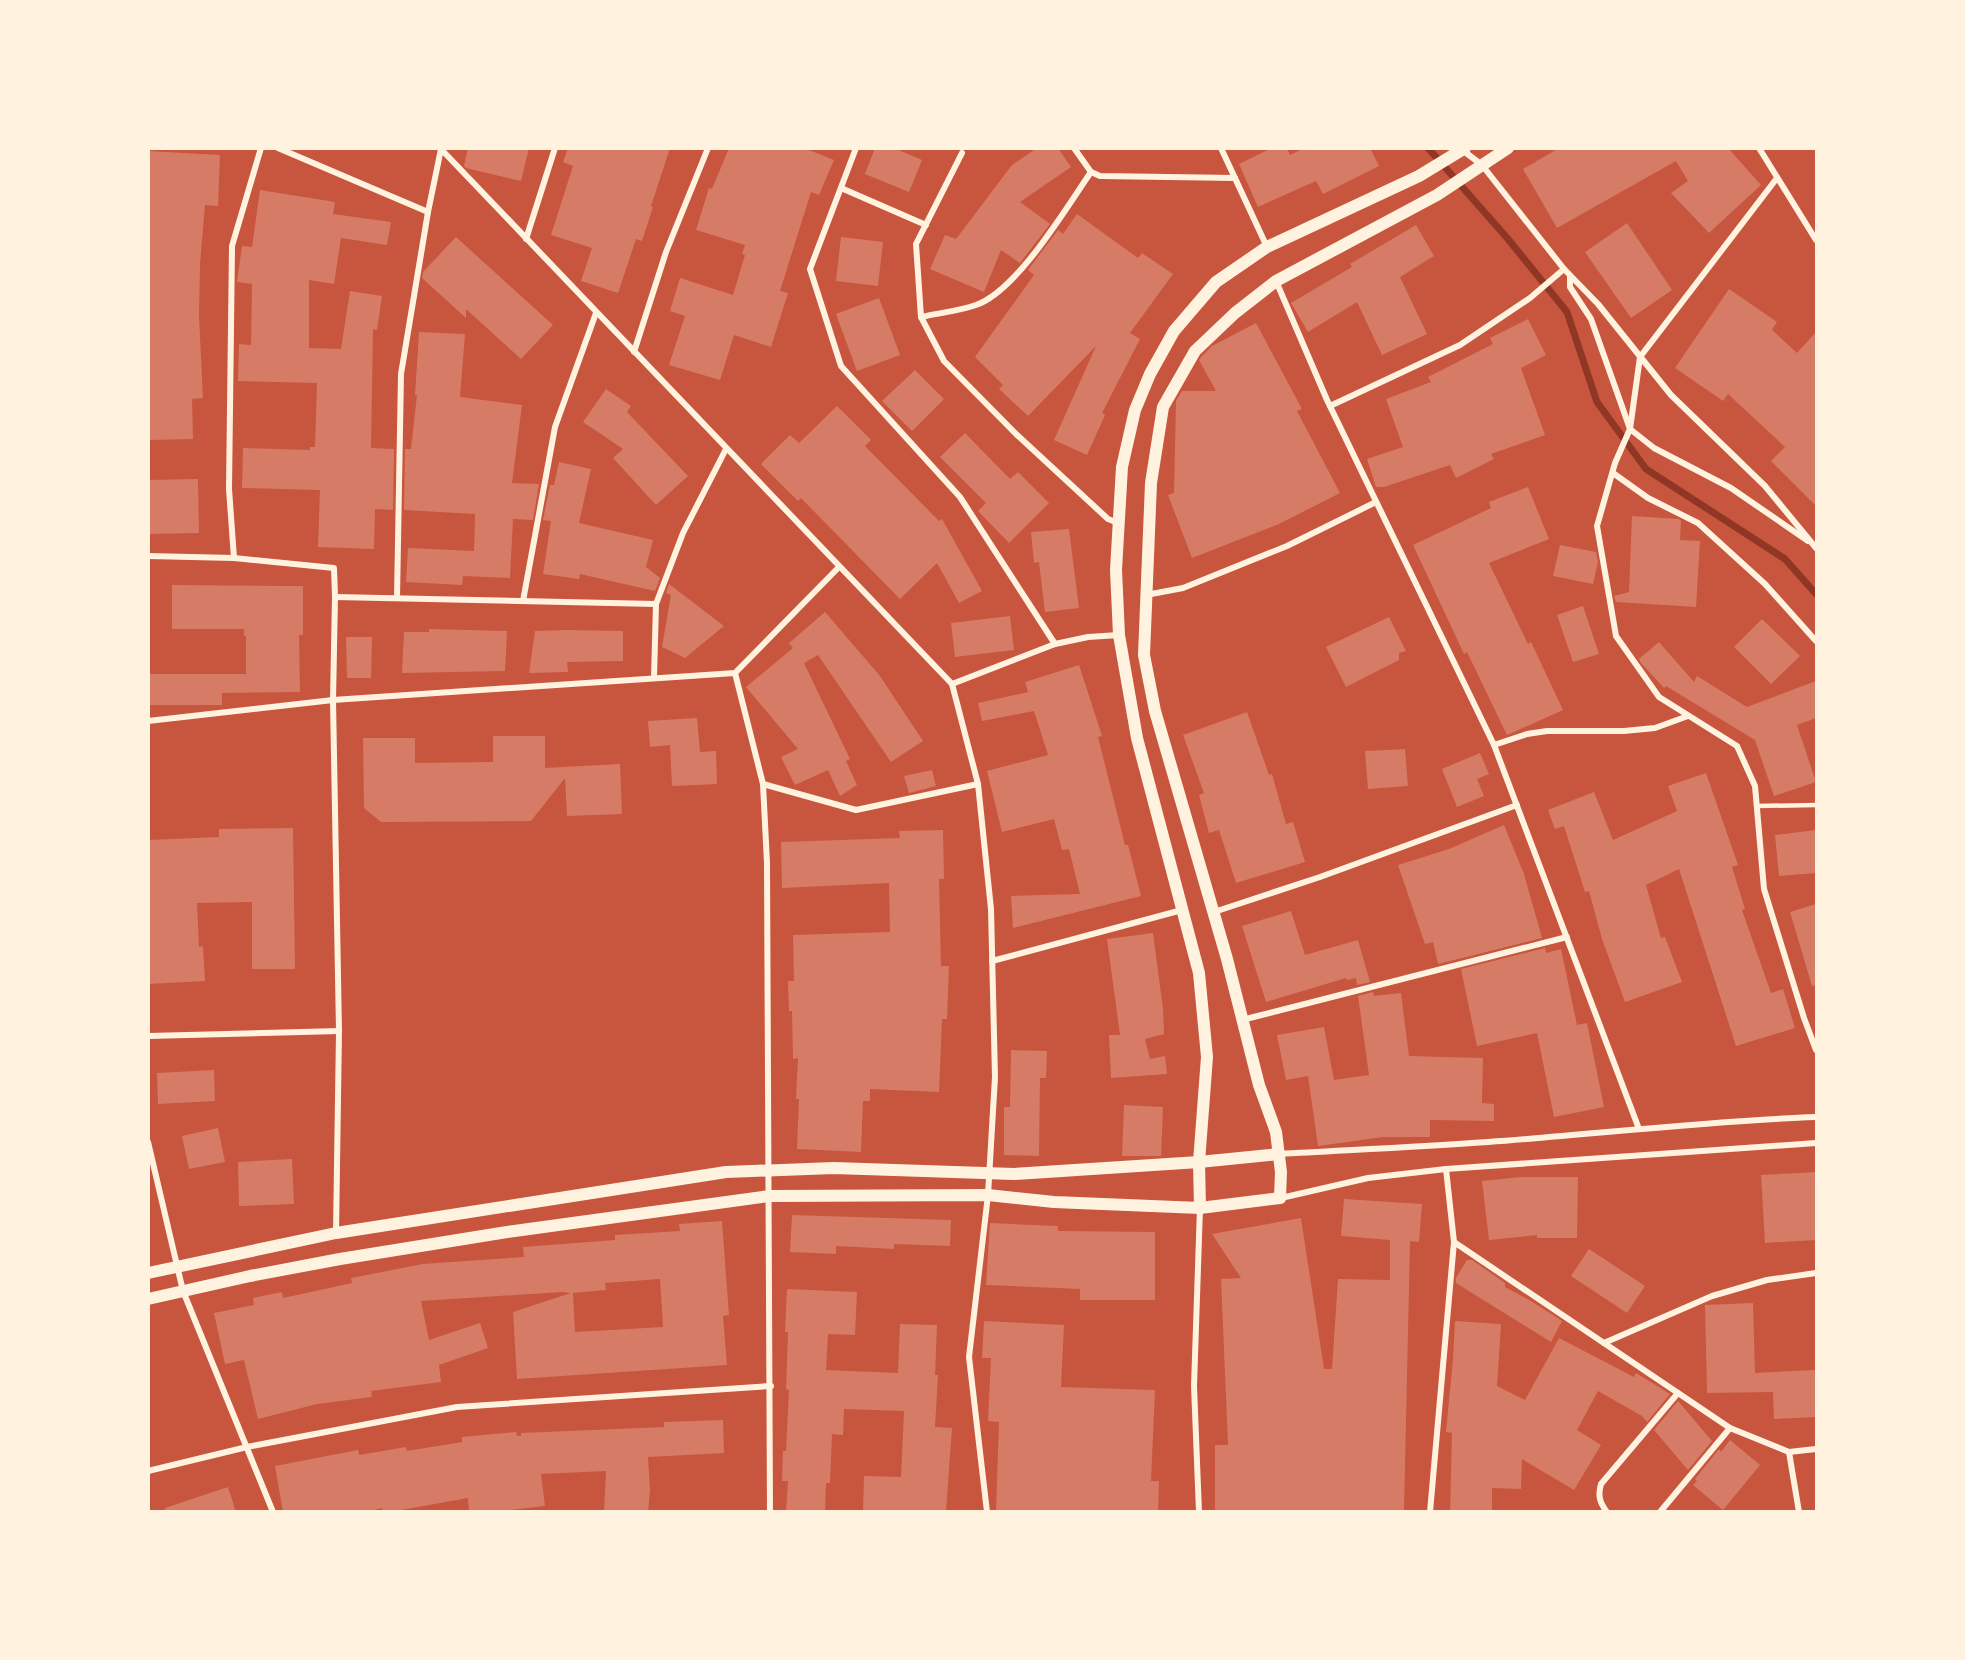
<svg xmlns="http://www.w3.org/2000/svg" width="1965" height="1660" viewBox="0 0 1965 1660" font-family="'Sofia Sans Condensed',sans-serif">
<rect width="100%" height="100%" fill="#c8553d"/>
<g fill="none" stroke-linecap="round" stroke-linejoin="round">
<!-- stream -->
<polyline stroke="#8f3625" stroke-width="7" points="1428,148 1508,239 1567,312 1597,402 1646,469 1785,559 1816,594"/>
</g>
<!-- building -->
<g fill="#d67c66" fill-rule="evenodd">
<polygon points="468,148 529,148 521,181 466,168 464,166"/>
<polygon points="568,148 670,148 651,206 653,207 642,241 636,239 618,293 581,281 592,248 551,235 573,166 563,162"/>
<polygon points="729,148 804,148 834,160 819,195 811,192 780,291 788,293 771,347 734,335 720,380 669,365 685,316 670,311 680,278 733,295 745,255 742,254 745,245 696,230 709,188 712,189"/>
<polygon points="875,148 894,148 922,160 909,192 865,174"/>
<polygon points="1037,148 1058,148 1071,167 1020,202 1050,224 1020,263 1001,250 984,292 930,269 945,235 956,239 1012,165"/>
<polygon points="1272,148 1287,148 1290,155 1304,148 1370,148 1379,166 1323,194 1316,181 1258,207 1239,164"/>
<polygon points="1559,148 1728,148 1761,185 1709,233 1671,193 1688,181 1676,161 1557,228 1523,169"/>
<polygon points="148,151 220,155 218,206 205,205 200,264 199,316 203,398 192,399 193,439 150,440"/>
<polygon points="260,190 335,202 333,214 391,222 387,245 341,238 334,284 309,280 309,348 341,349 350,291 382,296 377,330 373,329 371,448 394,449 393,510 375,509 374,549 318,547 320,490 242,488 243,448 310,450 310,447 315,447 317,383 238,381 239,344 251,345 252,284 237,282 242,246 252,247"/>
<polygon points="1077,214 1138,258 1142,253 1173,274 1130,333 1140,339 1102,413 1105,415 1087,455 1054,440 1096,346 1028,416 999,389 1003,385 975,357 1034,275 1028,270 1058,230 1063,234"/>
<polygon points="1627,223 1672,290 1631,318 1585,252"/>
<polygon points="1416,225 1434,256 1400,277 1427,334 1382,355 1357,302 1308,332 1291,303 1352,267 1350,264"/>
<polygon points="456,237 553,325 521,359 466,309 466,318 422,278 423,272"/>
<polygon points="841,237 883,242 878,286 836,281"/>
<polygon points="1729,289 1777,322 1772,330 1797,353 1816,332 1816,506 1771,461 1785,447 1728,394 1723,401 1675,368"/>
<polygon points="879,298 900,355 857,371 836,314"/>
<polygon points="1528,319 1546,355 1521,368 1545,435 1491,454 1494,459 1456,478 1450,465 1384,487 1376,487 1367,459 1403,447 1386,399 1431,382 1428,377 1493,344 1490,338"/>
<polygon points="1256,323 1302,409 1297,411 1340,493 1279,524 1192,558 1168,495 1174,493 1176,401 1182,391 1216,391 1199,360 1202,356 1212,346"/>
<polygon points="419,332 465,334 460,397 522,405 512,483 539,484 533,520 513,519 510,578 463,576 462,585 406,582 408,548 474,551 475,517 475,514 404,510 405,449 411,449 417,395 415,395"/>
<polygon points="915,370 944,399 912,431 882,401"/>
<polygon points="606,389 631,406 627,412 688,476 656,505 613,458 623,449 583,422"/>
<polygon points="837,406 871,440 865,446 939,521 942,519 982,591 959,603 937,563 900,599 801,498 798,501 761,464 790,435 799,443"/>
<polygon points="965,433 1010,479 1018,472 1049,503 1009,543 978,511 986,503 940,457"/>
<polygon points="559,462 591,469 579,523 653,540 646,567 660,578 655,591 580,574 579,579 543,574 551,521 543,520 550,485 554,485"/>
<polygon points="198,479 199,533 148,534 148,480"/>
<polygon points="1528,487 1549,539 1489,563 1528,644 1531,642 1563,710 1507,735 1467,652 1464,654 1413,545 1491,508 1489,502"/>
<polygon points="1632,516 1679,519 1681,521 1680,540 1700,541 1696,607 1616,602 1614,596 1629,592"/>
<polygon points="1069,529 1079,608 1045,612 1039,562 1034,563 1031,532"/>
<polygon points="1560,545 1596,552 1598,562 1593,584 1553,576"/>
<polygon points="669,584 724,626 685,658 662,647 671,595 666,593"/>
<polygon points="172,585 303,586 303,635 299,635 300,692 222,693 222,705 148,705 148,674 246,674 246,636 244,636 244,629 172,629"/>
<polygon points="1583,606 1599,654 1573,662 1557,615"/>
<polygon points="825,612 880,676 923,741 891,762 818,655 804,663 850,759 846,761 857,785 840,796 828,770 795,785 781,757 798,749 746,687 793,648 789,643"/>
<polygon points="1010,616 1014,650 955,657 951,623"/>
<polygon points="1389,617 1406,651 1399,653 1399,660 1346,687 1326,647"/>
<polygon points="1762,619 1800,656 1771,684 1734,647"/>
<polygon points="429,629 507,631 505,671 402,673 404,632 429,632"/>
<polygon points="567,630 623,631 623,661 567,662 568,672 529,673 535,631"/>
<polygon points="346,637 372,637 371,678 347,678"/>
<polygon points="1659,642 1694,682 1697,676 1747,707 1816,681 1816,718 1797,725 1816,782 1774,796 1755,740 1666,686 1664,688 1641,663 1639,659"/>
<polygon points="1079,665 1102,736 1098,737 1125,845 1128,845 1141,896 1013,928 1011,896 1080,894 1069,849 1062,850 1054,819 1002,832 987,771 1048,755 1034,711 982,721 978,703 1028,692 1025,682"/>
<polygon points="1247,712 1269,775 1272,774 1286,824 1293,822 1305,862 1236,883 1219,830 1209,833 1199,795 1204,793 1183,735"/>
<polygon points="697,718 700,752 716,751 717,784 672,786 670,745 650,747 648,721"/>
<polygon points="493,736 545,736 545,768 620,764 622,814 567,816 565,778 531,821 381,822 364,808 363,738 415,738 415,763 493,762"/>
<polygon points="1405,749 1408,786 1368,789 1365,751"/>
<polygon points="1480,753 1489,774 1477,779 1484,796 1457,807 1442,769"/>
<polygon points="932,770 936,786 909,793 904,776"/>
<polygon points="1706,773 1738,865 1732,867 1745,909 1742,910 1771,993 1783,989 1795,1028 1736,1046 1679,869 1646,885 1661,938 1665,937 1682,982 1625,1002 1602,939 1589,891 1585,892 1564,826 1555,829 1548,810 1594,792 1613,840 1677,811 1668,786"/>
<polygon points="1504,825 1524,874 1542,938 1438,964 1433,942 1425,944 1398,865 1449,849"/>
<polygon points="293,828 295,969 252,969 252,902 197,903 199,947 203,946 205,981 148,984 148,840 219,837 219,829"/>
<polygon points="943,830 944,879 939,879 941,966 949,966 947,1019 942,1019 939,1092 870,1089 870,1101 863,1101 861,1152 797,1149 799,1099 796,1099 798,1058 793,1059 792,1011 789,1011 788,981 794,981 793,935 890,932 889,883 782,888 781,842 900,838 899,831"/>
<polygon points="1816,830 1816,873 1779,876 1775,835"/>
<polygon points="1816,904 1816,985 1812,986 1790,912"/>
<polygon points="1291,911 1305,955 1358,940 1370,982 1357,985 1356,978 1347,980 1346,978 1266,1002 1242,926"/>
<polygon points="1153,933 1163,1009 1164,1034 1145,1039 1150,1059 1165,1056 1167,1074 1111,1078 1109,1035 1120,1035 1107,939"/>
<polygon points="1545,948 1546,953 1561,949 1577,1025 1587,1023 1604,1107 1554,1117 1537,1033 1477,1046 1461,969"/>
<polygon points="1373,992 1374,996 1401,993 1409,1056 1483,1058 1482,1103 1494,1104 1494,1121 1430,1120 1430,1137 1383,1137 1318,1146 1308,1076 1286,1080 1277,1035 1324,1027 1334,1080 1369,1075 1358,996"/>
<polygon points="1011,1050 1047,1051 1046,1078 1040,1078 1039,1156 1004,1155 1004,1107 1010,1107"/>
<polygon points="214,1070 215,1101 158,1104 157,1073"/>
<polygon points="1124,1105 1163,1107 1161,1156 1122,1156"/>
<polygon points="218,1128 225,1162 189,1169 182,1136"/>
<polygon points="292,1159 294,1204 239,1206 238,1162"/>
<polygon points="1816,1172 1816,1240 1765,1243 1761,1175"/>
<polygon points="1520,1177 1578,1177 1577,1238 1537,1238 1537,1235 1489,1240 1482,1181"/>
<polygon points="1344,1199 1422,1204 1419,1242 1410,1241 1404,1512 1215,1512 1215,1445 1228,1445 1221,1279 1241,1278 1212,1234 1301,1218 1324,1369 1332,1369 1338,1279 1390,1280 1390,1240 1341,1236"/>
<polygon points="792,1215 951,1220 950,1246 894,1244 894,1249 836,1246 836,1254 790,1252"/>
<path d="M722,1221L729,1315L723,1316L727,1365L517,1379L513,1312L571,1293L562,1292L421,1301L429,1340L480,1323L488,1348L439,1365L441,1382L371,1391L372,1397L317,1404L258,1419L244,1360L225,1364L214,1313L254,1305L253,1298L282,1292L283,1298L352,1283L351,1278L423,1264L524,1257L523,1247L615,1240V1235L680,1231L679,1224ZM660,1279L663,1327L575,1332L573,1293L606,1290L605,1283Z"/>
<polygon points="990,1223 1058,1226 1058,1231 1155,1232 1155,1300 1080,1300 1080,1289 986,1285"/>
<polygon points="1589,1249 1645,1286 1627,1313 1571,1276"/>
<polygon points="1467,1260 1472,1260 1505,1283 1505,1287 1531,1301 1562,1321 1551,1342 1456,1283 1456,1278"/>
<polygon points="787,1289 857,1292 855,1335 828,1334 826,1370 898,1373 900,1324 937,1325 935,1375 938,1375 935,1427 952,1428 946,1512 863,1512 864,1476 901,1477 904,1411 844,1409 843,1435 832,1434 830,1483 826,1483 825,1512 786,1512 788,1481 782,1481 783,1451 786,1451 789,1390 786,1389 788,1332 785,1332"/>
<polygon points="1753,1303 1755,1373 1816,1370 1816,1417 1774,1419 1773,1392 1707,1393 1705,1305"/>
<polygon points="984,1321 1064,1325 1061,1387 1155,1390 1151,1481 1159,1481 1158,1512 996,1512 999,1422 988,1421 991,1358 982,1358"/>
<polygon points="1455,1321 1501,1324 1497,1386 1525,1400 1559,1338 1634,1377 1636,1373 1670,1394 1647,1422 1642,1416 1598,1391 1577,1430 1601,1445 1574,1490 1522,1459 1521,1489 1492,1488 1492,1512 1450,1512 1452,1433 1446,1432 1453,1359"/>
<polygon points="1678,1401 1712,1441 1688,1470 1654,1430"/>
<polygon points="723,1420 724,1453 648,1457 650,1490 648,1512 604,1512 606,1471 541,1474 545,1506 493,1512 469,1512 468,1498 390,1512 383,1512 382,1508 365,1512 283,1512 275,1466 358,1450 359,1455 406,1447 407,1451 462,1442 462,1437 516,1432 517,1436 521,1436 521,1433 664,1427 664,1422"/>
<polygon points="1730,1440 1760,1465 1723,1510 1693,1485 1697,1481 1695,1479 1719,1449 1721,1452"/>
<polygon points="228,1487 236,1512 165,1512 165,1508"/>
</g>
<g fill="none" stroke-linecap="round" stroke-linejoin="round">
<!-- service -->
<polyline stroke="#fff3e0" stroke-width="4.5" points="1757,806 1816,805"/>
<!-- minor -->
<g stroke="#fff3e0" stroke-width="6">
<polyline points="278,148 428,212"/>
<polyline points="440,148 952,684 978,784 991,909 995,1077 988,1195 969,1357 987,1512"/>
<polyline points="856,148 810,269 841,366 960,497 1055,644"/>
<polyline points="1074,148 1091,172 1100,176 1235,178"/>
<polyline points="1221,148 1267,247"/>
<polyline points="1759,148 1816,240"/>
<polyline points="1461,149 1482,165 1564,269 1598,304 1671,395 1765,486 1816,548"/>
<polyline points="962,153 916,244 921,317 944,361 1016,434 1108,519 1118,523"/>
<polyline points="1777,178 1640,357 1630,429 1615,463 1597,526 1616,636 1659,697 1737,746 1755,786 1764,889 1804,1018 1816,1050"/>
<polyline points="841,188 926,225"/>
<polyline points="526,239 555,148"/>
<polyline points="1570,276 1570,287 1591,319 1630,429 1654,448 1731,488 1808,541"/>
<polyline points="1276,281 1327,400 1494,745 1639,1129"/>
<path d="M921,317C939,313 959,311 976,305C1017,291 1066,208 1091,172"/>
<polyline points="634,352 666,252 708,148"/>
<polyline points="1330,406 1460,345 1530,298 1564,269"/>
<polyline points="1613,473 1648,498 1698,523 1765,584 1816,641"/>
<polyline points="148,556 234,558 334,568 335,597 333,700 339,1031 336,1233"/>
<polyline points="234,558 229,489 232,246 261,148"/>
<polyline points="1146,595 1183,588 1287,546 1376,502"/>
<polyline points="335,597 656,604"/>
<polyline points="397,598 401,374 428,212 441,149"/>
<polyline points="523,601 555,427 596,313"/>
<polyline points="735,673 763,784 767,863 770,1512"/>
<polyline points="654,678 656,604 683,533 726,449"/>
<polyline points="952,684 1055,644 1088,637 1119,635"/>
<polyline points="148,721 333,700 735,673 839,567"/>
<polyline points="1494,745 1527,734 1547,731 1624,731 1655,728 1688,716"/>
<polyline points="763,784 856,810 978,784"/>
<polyline points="1214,912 1320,877 1517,805"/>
<polyline points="992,961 1182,910"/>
<polyline points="1242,1020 1567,937"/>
<polyline points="148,1036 339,1031"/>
<polyline points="148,1142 183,1291 273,1512"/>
<path d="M1279,1154C1349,1150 1419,1147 1488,1142C1598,1134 1707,1121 1816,1117"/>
<polyline points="1281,1198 1368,1178 1446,1169 1816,1143"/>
<polyline points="1454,1242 1730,1428 1789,1452 1799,1512"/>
<polyline points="1604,1343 1712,1296 1767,1280 1816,1273"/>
<polyline points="1789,1452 1816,1449"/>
<polyline points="148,1471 247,1447 457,1407 771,1386"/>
<polyline points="1199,1512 1194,1386 1200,1208"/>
<polyline points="1430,1512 1454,1242 1446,1169"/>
<path d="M1607,1512C1599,1502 1598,1495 1601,1484L1678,1393"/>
<polyline points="1660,1512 1730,1428"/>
</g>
<!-- secondary -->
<g stroke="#fff3e0" stroke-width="12">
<polyline points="1200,1208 1199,1162 1207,1057 1199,973 1137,738 1119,635 1116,570 1122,467 1135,410 1150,374 1174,331 1216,282 1267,247 1419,176 1465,148"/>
<polyline points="148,1273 336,1233 726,1172 834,1168 1014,1174 1199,1162 1279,1154"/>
<polyline points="148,1299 250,1276 340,1259 507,1232 769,1196 988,1195 1054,1202 1200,1208 1280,1198 1281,1172 1276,1132 1259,1085 1227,959 1155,711 1144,655 1151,483 1163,407 1195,351 1235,313 1276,281 1437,195 1508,148"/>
</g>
</g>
<!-- border -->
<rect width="1965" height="1660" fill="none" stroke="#fff3e0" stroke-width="300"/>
</svg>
